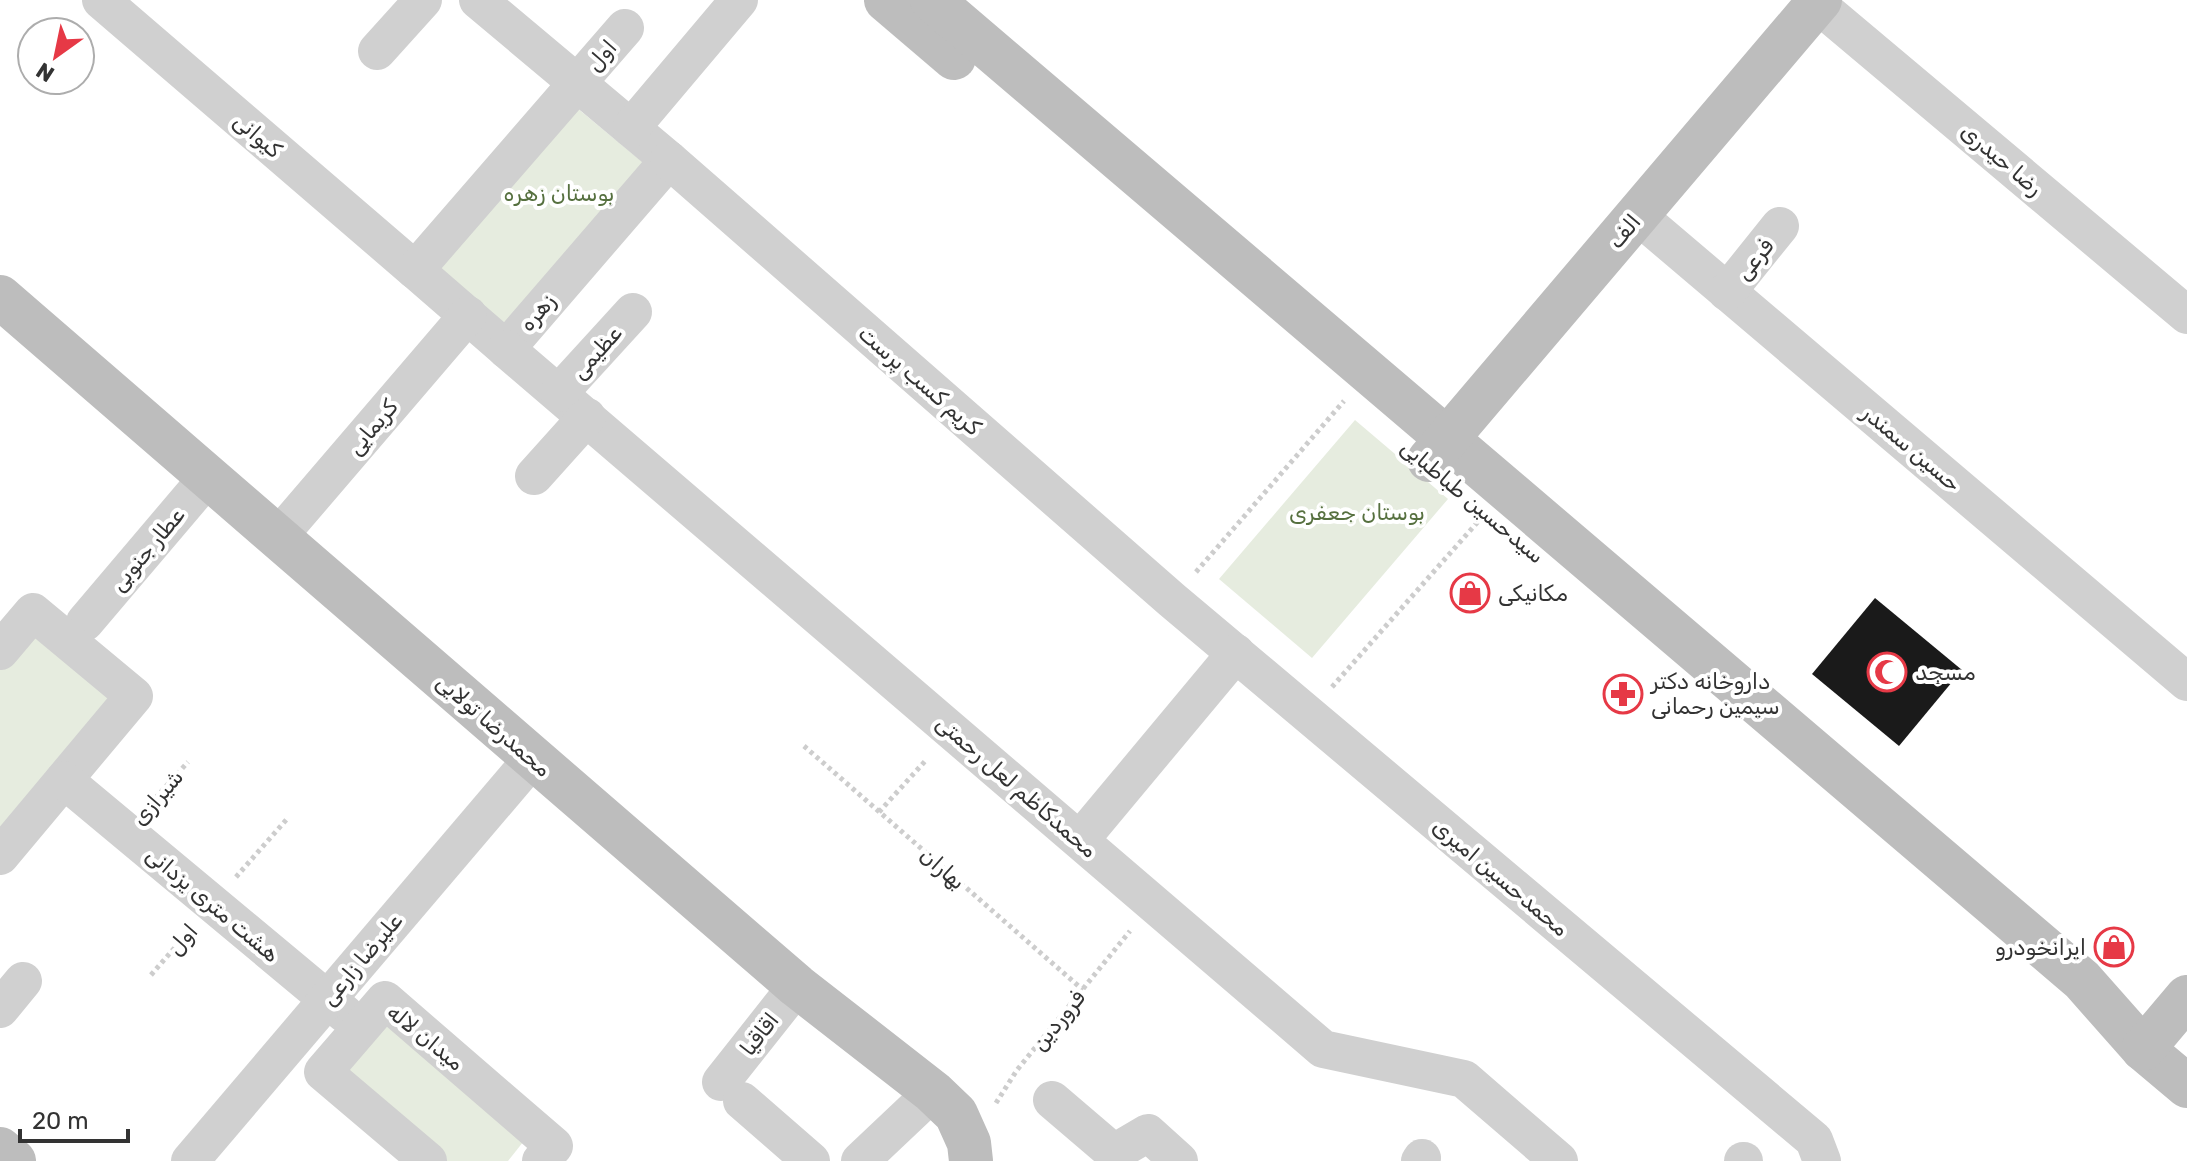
<svg xmlns="http://www.w3.org/2000/svg" width="2187" height="1161" viewBox="0 0 2187 1161" font-family="Rubik,'Noto Sans Arabic',sans-serif">
<rect width="100%" height="100%" fill="#fff"/>
<!-- green -->
<g fill="#e6ecdf">
<polygon points="571,103 646,165 510,328 434,265"/>
<polygon points="1355,420 1448,499 1312,658 1219,579"/>
<polygon points="33,624 121,697 0,841 0,663"/>
<polygon points="388,1012 531,1132 508,1161 445,1161 338,1072"/>
</g>
<!-- building -->
<polygon fill="#1a1a1a" points="1875,598 1962,670 1899,746 1812,674"/>
<g fill="none" stroke-linecap="round" stroke-linejoin="round">
<!-- path -->
<g stroke="#cdcdcd" stroke-width="5" stroke-dasharray="4 4" stroke-linecap="butt">
<polyline points="1196,572 1344,401"/>
<polyline points="1332,687 1482,517"/>
<polyline points="804,746 1083,990"/>
<polyline points="150,804 188,762"/>
<polyline points="879,812 927,759"/>
<polyline points="236,877 287,819"/>
<polyline points="151,975 190,930"/>
<polyline points="996,1103 1017,1070 1130,931"/>
</g>
<!-- street -->
<g stroke="#d0d0d0" stroke-width="38">
<polyline points="101,0 415,270"/>
<polyline points="478,0 669,160 506,349 415,270 625,28"/>
<polyline points="1817,4 2187,315"/>
<polyline points="377,51 423,0"/>
<polyline points="631,128 739,0"/>
<polyline points="669,160 1172,600 1814,1140 1822,1161"/>
<polyline points="1637,215 2187,682"/>
<polyline points="1727,292 1780,226"/>
<polyline points="506,349 1323,1049 1464,1079 1559,1161"/>
<polyline points="559,393 633,312"/>
<polyline points="534,476 587,417"/>
<polyline points="277,538 468,315"/>
<polyline points="85,622 208,477"/>
<polyline points="0,651 33,612 134,696 0,856"/>
<polyline points="64,780 345,1014"/>
<polyline points="1080,840 1236,653"/>
<polyline points="0,1009 23,981"/>
<polyline points="721,1082 797,986"/>
<polyline points="1052,1100 1114,1153 1148,1133 1179,1161"/>
<polyline points="742,1101 811,1161"/>
<polyline points="190,1161 533,758"/>
<polyline points="428,1161 323,1072 385,1000 554,1146 541,1161"/>
<polyline points="860,1161 933,1092"/>
<polyline points="1420,1161 1422,1158"/>
<polyline points="1743,1161 1744,1161"/>
</g>
<!-- secondary -->
<g stroke="#bdbdbd" stroke-width="44">
<polyline points="886,0 954,58"/>
<polyline points="932,0 2082,980 2143,1049 2187,1086"/>
<polyline points="0,297 797,986 933,1092 956,1114 969,1143 971,1161"/>
<polyline points="1429,460 1820,0"/>
<polyline points="2143,1049 2187,997"/>
<polyline points="0,1149 14,1161"/>
</g>
</g>
<!-- icons -->
<defs>
<symbol id="shop-ring" viewBox="-11 -11 22 22"><circle r="9.5" fill="#fff" stroke="#e63946" stroke-width="1.5"/><path d="M-5-2.5h2.3a2.7 3.5 0 0 1 5.4 0H5L5.5 6h-11ZM-1.5-2.5h3a1.5 2.3 0 0 0-3 0Z" fill="#e63946"/></symbol>
<symbol id="mosque-ring" viewBox="-11 -11 22 22"><circle r="9.5" fill="#fff" stroke="#e63946" stroke-width="1.5"/><path d="M3.5-4.9A6 6 0 1 0 3.5 4.9A5 5 0 1 1 3.5-4.9Z" fill="#e63946"/></symbol>
<symbol id="pharmacy-ring" viewBox="-11 -11 22 22"><circle r="9.5" fill="#fff" stroke="#e63946" stroke-width="1.5"/><path d="M-2-6h4v4h4v4h-4v4h-4v-4h-4v-4h4Z" fill="#e63946"/></symbol>
</defs>
<g fill-rule="evenodd">
<use href="#shop-ring" x="1448" y="571" width="44" height="44"/>
<use href="#mosque-ring" x="1865" y="650" width="44" height="44"/>
<use href="#pharmacy-ring" x="1601" y="672" width="44" height="44"/>
<use href="#shop-ring" x="2092" y="925" width="44" height="44"/>
</g>
<g text-anchor="middle" stroke-width="8" stroke-linejoin="round" paint-order="stroke">
<!-- street labels -->
<g font-size="22" fill="#333" stroke="#fff">
<text transform="translate(601 55) rotate(-49)" y="8">اول</text>
<text transform="translate(258 135) rotate(41)" y="8">کیوانی</text>
<text transform="translate(2002 159) rotate(40)" y="8">رضا حیدری</text>
<text transform="translate(1624 231) rotate(-50)" y="8">الف</text>
<text transform="translate(1754 259) rotate(-51)" y="8">فرعی</text>
<text transform="translate(537 312) rotate(-49)" y="8">زهره</text>
<text transform="translate(596 352) rotate(-48)" y="8">عظیمی</text>
<text transform="translate(920 380) rotate(41)" y="8">کریم کسب پرست</text>
<text transform="translate(372 427) rotate(-50)" y="8">کریمایی</text>
<text transform="translate(1912 448) rotate(40)" y="8">حسین سمندر</text>
<text transform="translate(1473 501) rotate(40)" y="8">سیدحسین طباطبایی</text>
<text transform="translate(147 549) rotate(-50)" y="8">عطار جنوبی</text>
<text transform="translate(494 725) rotate(41)" y="8">محمدرضا تولایی</text>
<text transform="translate(1017 786) rotate(41)" y="8">محمدکاظم لعل رحمتی</text>
<text transform="translate(157 797) rotate(-49)" y="8">شیرازی</text>
<text transform="translate(943 868) rotate(41)" y="8">بهاران</text>
<text transform="translate(1501 877) rotate(40)" y="8">محمدحسین امیری</text>
<text transform="translate(213 904) rotate(40)" y="8">هشت متری یزدانی</text>
<text transform="translate(182 939) rotate(-49)" y="8">اول</text>
<text transform="translate(361 959) rotate(-50)" y="8">علیرضا زارعی</text>
<text transform="translate(1058 1020) rotate(-51)" y="8">فروردین</text>
<text transform="translate(759 1034) rotate(-52)" y="8">اقاقیا</text>
<text transform="translate(426 1037) rotate(39)" y="8">میدان لاله</text>
</g>
<!-- park labels -->
<g font-size="22" fill="#56703f" stroke="#fff">
<text x="559" y="201">بوستان زهره</text>
<text x="1357" y="520">بوستان جعفری</text>
</g>
<!-- poi labels -->
<g font-size="22" fill="#333" stroke="#fff" text-anchor="start">
<text x="1498" y="601">مکانیکی</text>
<text x="1915" y="680">مسجد</text>
<text x="1651" y="689">داروخانه دکتر<tspan x="1651" dy="25">سیمین رحمانی</tspan></text>
<text x="2086" y="955" text-anchor="end">ایرانخودرو</text>
</g>
</g>
<!-- north arrow -->
<g transform="translate(56 56) rotate(213)"><circle r="38" fill="#ffffff" stroke="#adadad" stroke-width="2"/>
<path d="M0-6L14 30L0 20L-14 30Z" fill="#e63946"/>
<text y="-12" font-size="22" font-weight="bold" text-anchor="middle" fill="#333333">N</text>
</g>
<!-- scale -->
<path d="M20 1129v12h108v-12" fill="none" stroke="#333333" stroke-width="4"/>
<text x="32" y="1129" font-size="24" fill="#333333" stroke="#ffffff" stroke-width="6" paint-order="stroke">20 m</text>
</svg>
